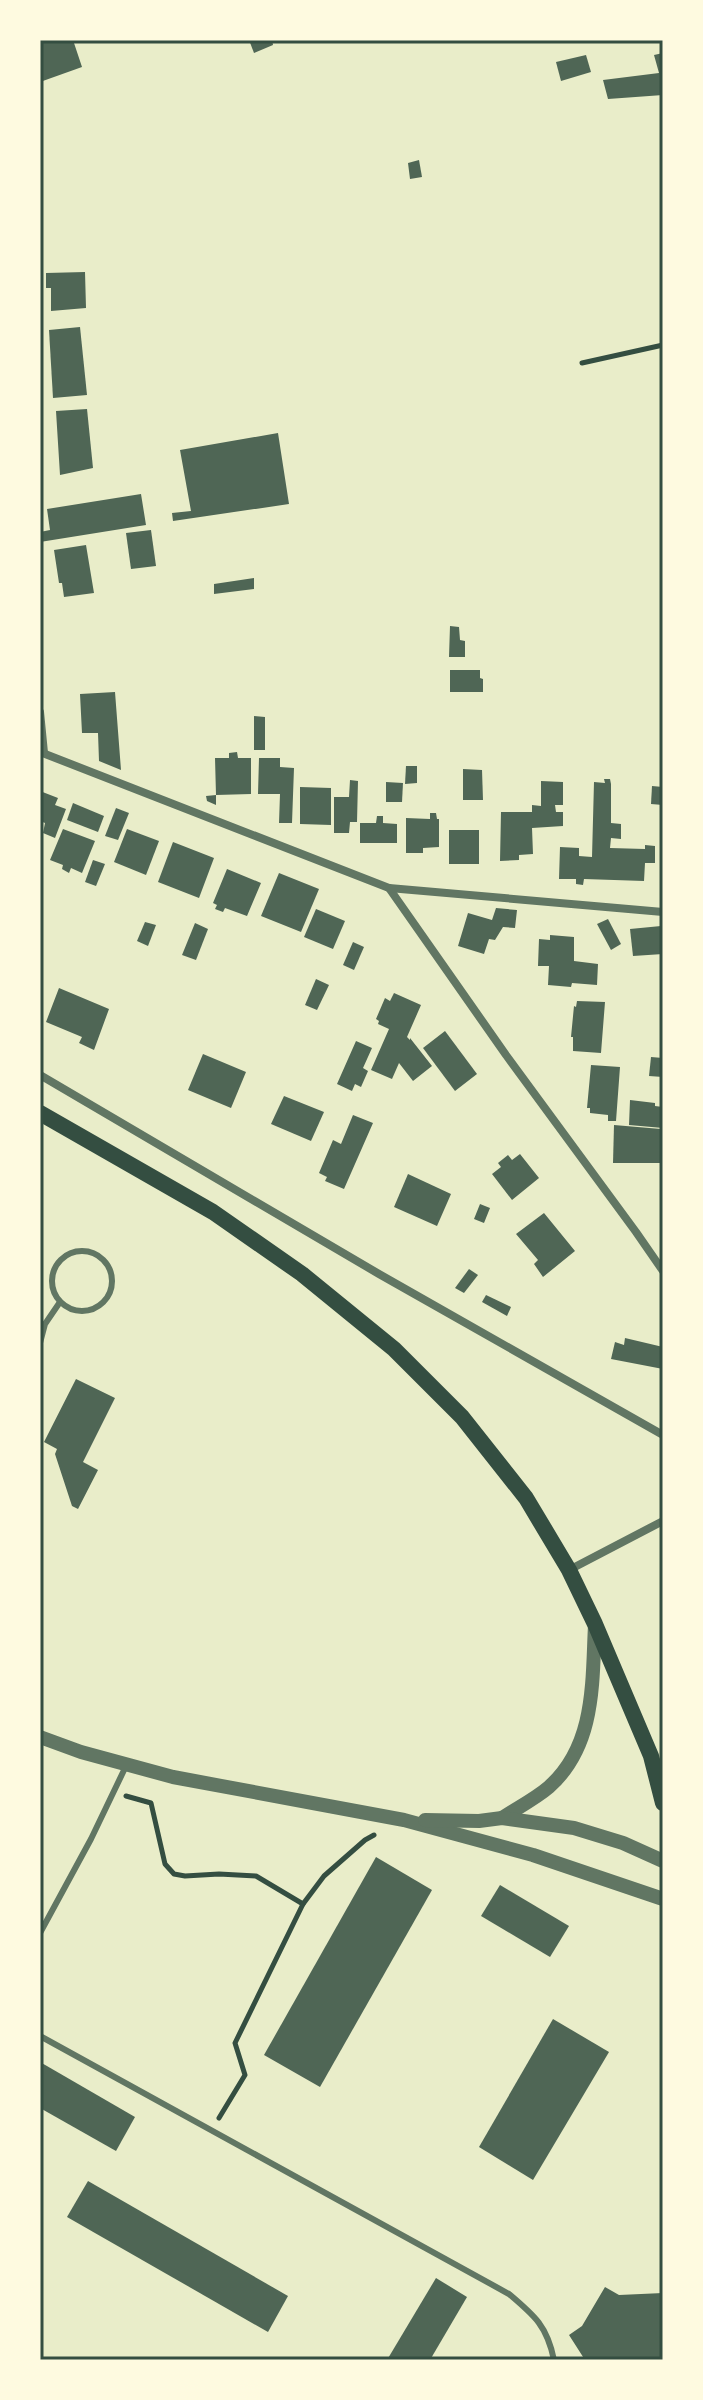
<svg xmlns="http://www.w3.org/2000/svg" width="703" height="2400" viewBox="0 0 703 2400" font-family="'Open Sans',sans-serif">
<rect width="100%" height="100%" fill="#e9edc9"/>
<!-- building -->
<g fill="#4f6655">
<polygon points="40,40 73,40 82,67 40,82"/>
<polygon points="249,40 272,40 273,45 254,53"/>
<polygon points="663,53 663,95 608,99 603,80 659,73 654,55"/>
<polygon points="586,55 591,72 561,81 556,62"/>
<polygon points="419,160 422,177 410,179 408,163"/>
<polygon points="85,272 86,308 51,311 51,288 46,288 46,273"/>
<polygon points="80,327 87,395 53,398 49,330"/>
<polygon points="87,409 93,468 60,475 56,411"/>
<polygon points="278,433 289,504 173,521 172,513 191,511 180,450"/>
<polygon points="141,494 146,525 40,542 40,532 50,530 47,509"/>
<polygon points="151,530 156,566 131,569 126,533"/>
<polygon points="86,545 94,593 64,597 62,583 59,583 54,550"/>
<polygon points="254,578 254,589 214,594 214,584"/>
<polygon points="450,626 459,627 460,640 465,641 465,657 449,657"/>
<polygon points="450,670 480,670 480,678 483,679 483,692 450,692"/>
<polygon points="115,692 121,770 99,761 98,733 82,733 80,694"/>
<polygon points="254,716 265,717 265,750 254,750"/>
<polygon points="237,752 238,758 251,758 251,794 216,795 216,805 207,801 206,796 216,795 215,758 229,758 229,753"/>
<polygon points="259,758 280,758 280,767 294,768 292,823 279,823 280,794 258,794"/>
<polygon points="406,766 417,766 417,783 405,784"/>
<polygon points="463,769 482,770 483,800 463,800"/>
<polygon points="604,779 610,779 611,784 611,823 621,824 621,839 611,838 610,848 645,849 645,845 655,846 655,863 645,863 644,881 584,879 583,885 576,884 576,879 559,879 560,847 579,848 579,856 592,857 594,782 605,783"/>
<polygon points="350,780 358,781 357,822 350,822 349,833 334,833 334,797 349,797"/>
<polygon points="541,781 563,782 563,805 555,805 556,812 563,812 563,826 532,828 533,854 519,855 519,860 500,861 501,812 532,812 532,805 541,806"/>
<polygon points="386,782 403,783 402,802 386,802"/>
<polygon points="652,786 663,787 663,805 651,804"/>
<polygon points="300,787 331,788 331,825 300,824"/>
<polygon points="40,791 58,798 55,805 66,809 55,838 43,833 45,823 40,821"/>
<polygon points="73,803 104,816 98,832 67,820"/>
<polygon points="116,808 129,813 118,840 105,836"/>
<polygon points="430,813 436,813 437,819 439,819 439,847 423,848 423,853 406,853 406,818 430,819"/>
<polygon points="377,816 383,816 383,823 397,824 397,843 360,843 360,823 376,823"/>
<polygon points="63,829 95,841 82,873 71,868 69,873 62,869 63,865 50,860"/>
<polygon points="127,829 159,841 146,875 114,862"/>
<rect x="449" y="830" width="30" height="34"/>
<polygon points="173,842 214,858 199,898 158,882"/>
<polygon points="93,860 105,864 96,886 85,882"/>
<polygon points="227,869 261,883 247,916 225,908 223,912 215,909 217,905 213,903"/>
<polygon points="279,873 319,889 301,932 261,916"/>
<polygon points="496,908 517,910 515,928 503,927 495,940 489,939 484,954 458,946 468,913 492,920"/>
<polygon points="316,909 345,921 333,949 304,937"/>
<polygon points="608,919 621,944 611,950 597,924"/>
<polygon points="145,922 156,925 148,946 137,941"/>
<polygon points="195,923 208,929 196,960 182,955"/>
<polygon points="661,926 663,954 633,956 630,929"/>
<polygon points="550,935 574,937 574,961 598,964 597,985 572,983 571,987 548,985 549,966 538,966 539,939 550,940"/>
<polygon points="353,942 364,947 354,970 343,965"/>
<polygon points="316,979 329,985 317,1010 305,1005"/>
<polygon points="59,988 109,1009 94,1050 79,1043 82,1037 46,1022"/>
<polygon points="394,993 421,1005 407,1037 410,1040 410,1038 432,1066 413,1081 399,1063 392,1079 371,1070 389,1029 378,1024 379,1021 376,1019 385,998 390,1001"/>
<polygon points="577,1001 605,1002 601,1053 573,1051 573,1037 571,1037 574,1006 576,1007"/>
<polygon points="445,1031 477,1074 455,1091 423,1048"/>
<polygon points="356,1041 372,1048 363,1068 368,1071 361,1087 355,1084 352,1091 337,1084"/>
<polygon points="203,1054 246,1072 231,1108 188,1090"/>
<polygon points="651,1057 663,1058 663,1077 649,1076"/>
<polygon points="591,1065 620,1067 616,1121 608,1121 608,1115 590,1113 590,1108 587,1108"/>
<polygon points="284,1096 324,1112 311,1141 271,1124"/>
<polygon points="630,1100 655,1103 655,1106 663,1107 663,1128 629,1125"/>
<polygon points="353,1115 373,1123 344,1189 325,1181 327,1177 319,1173 333,1140 341,1144"/>
<polygon points="614,1125 661,1129 660,1163 613,1163"/>
<polygon points="520,1154 539,1178 512,1200 492,1174 501,1167 498,1163 508,1155 512,1160"/>
<polygon points="408,1174 451,1194 437,1226 394,1207"/>
<polygon points="480,1204 490,1208 484,1223 474,1219"/>
<polygon points="544,1213 575,1251 543,1277 534,1264 538,1260 516,1234"/>
<polygon points="469,1269 478,1275 464,1293 455,1288"/>
<polygon points="486,1295 511,1307 507,1316 482,1302"/>
<polygon points="625,1338 663,1347 663,1369 611,1359 615,1342 624,1345"/>
<polygon points="76,1379 115,1398 83,1462 98,1470 78,1509 72,1506 55,1454 57,1449 44,1442"/>
<polygon points="376,1857 432,1890 320,2087 264,2055"/>
<polygon points="500,1885 569,1926 550,1957 481,1916"/>
<polygon points="553,2019 609,2052 533,2180 479,2147"/>
<polygon points="40,2062 135,2117 116,2151 40,2108"/>
<polygon points="88,2181 288,2296 268,2332 67,2217"/>
<polygon points="436,2278 467,2297 430,2360 387,2360"/>
<polygon points="605,2287 619,2295 663,2293 663,2360 585,2360 569,2335 582,2326"/>
</g>
<g fill="none" stroke-linecap="round" stroke-linejoin="round">
<!-- path -->
<g stroke="#344e41" stroke-width="5">
<polyline points="582,363 663,345"/>
<polyline points="126,1796 151,1803 165,1864 174,1874 185,1876 219,1874 256,1876 303,1904"/>
<polyline points="219,2118 245,2075 235,2043 303,1904 324,1876 365,1840 374,1835"/>
</g>
<!-- service -->
<g stroke="#617663" stroke-width="6">
<circle cx="82" cy="1281" r="30"/>
<polyline points="40,1343 45,1324 60,1302"/>
<polyline points="40,1933 91,1839 126,1766"/>
<path d="M40,2036L509,2294C535,2316 547,2326 554,2360"/>
</g>
<!-- minor -->
<g stroke="#617663" stroke-width="8">
<polyline points="40,712 44,753"/>
<polyline points="40,752 389,888 506,1055 636,1232 663,1271"/>
<polyline points="389,888 663,912"/>
<polyline points="40,1075 379,1274 663,1435"/>
<polyline points="569,1570 663,1521"/>
</g>
<!-- tertiary -->
<g stroke="#617663" stroke-width="14">
<polyline points="40,1737 81,1752 173,1777 404,1820 533,1855 663,1899"/>
<path d="M502,1818C517,1808 535,1799 549,1787C596,1745 592,1682 595,1625"/>
<polyline points="425,1820 479,1821 502,1818 574,1828 623,1843 663,1861"/>
</g>
<!-- secondary -->
<polyline stroke="#344e41" stroke-width="16" points="40,1113 213,1212 302,1274 394,1349 462,1417 526,1498 569,1570 595,1624 651,1756 663,1803"/>
</g>
<!-- border -->
<rect width="703" height="2400" fill="none" stroke="#fefae0" stroke-width="84"/>
<rect x="42" y="42" width="619" height="2316" fill="none" stroke="#344e41" stroke-width="3"/>
</svg>
